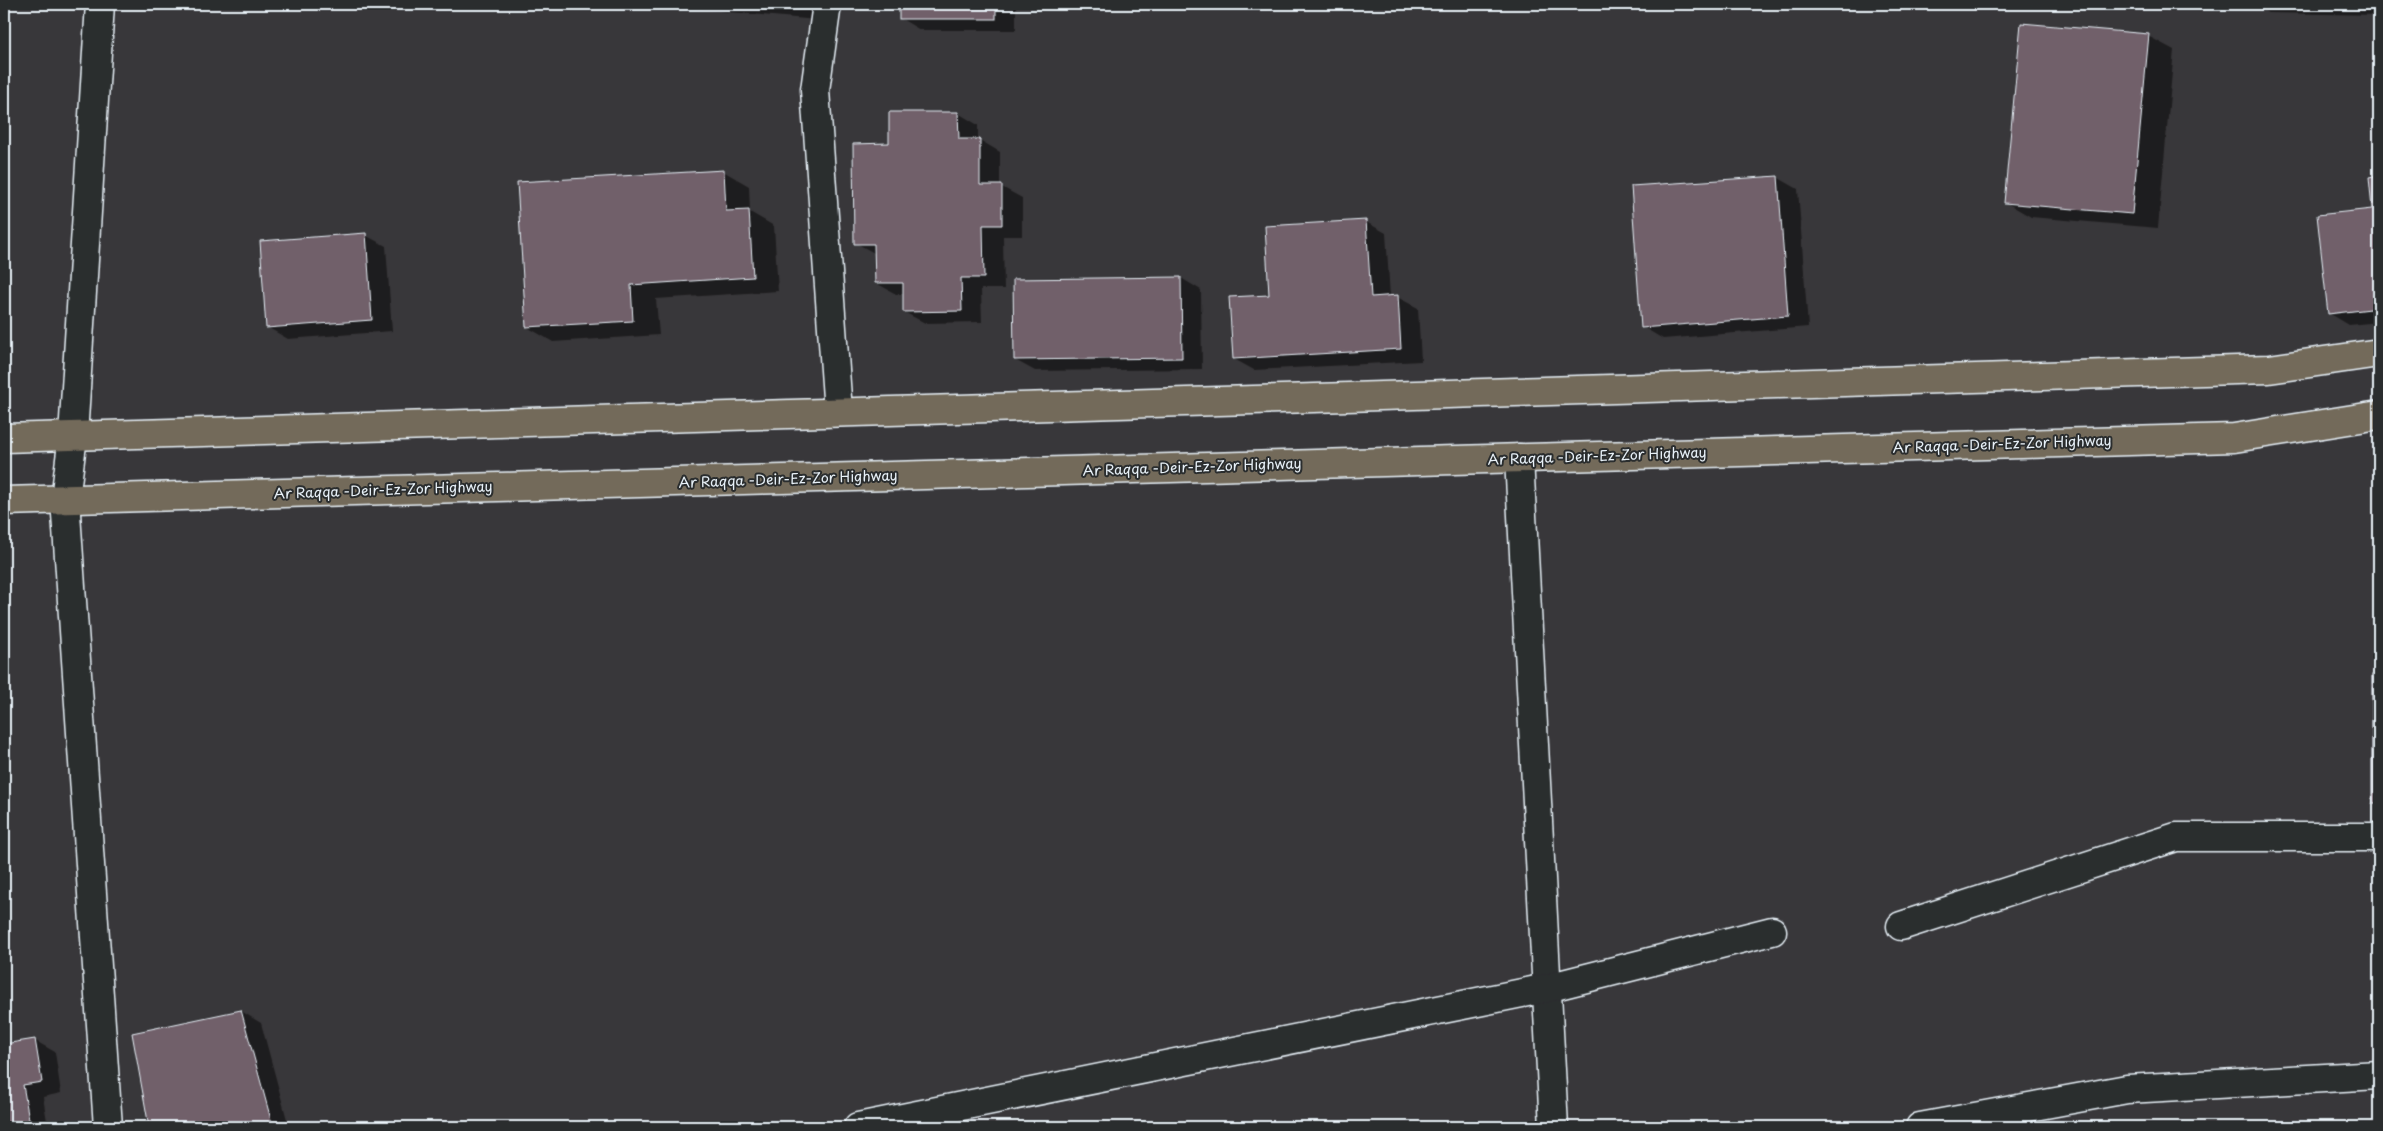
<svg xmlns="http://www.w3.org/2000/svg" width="2383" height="1131" viewBox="0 0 2383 1131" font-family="'Playpen Sans',sans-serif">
<rect width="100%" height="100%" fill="#38373a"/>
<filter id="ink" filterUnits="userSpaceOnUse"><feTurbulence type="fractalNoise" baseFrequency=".02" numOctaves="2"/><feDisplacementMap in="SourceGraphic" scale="10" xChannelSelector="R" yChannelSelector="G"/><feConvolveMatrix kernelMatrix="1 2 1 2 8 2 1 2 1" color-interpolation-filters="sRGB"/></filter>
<g filter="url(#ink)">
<!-- shadow -->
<g fill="#0007">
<polygon points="642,4 818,4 817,20"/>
<polygon points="900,4 1016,4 1016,30 920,30 900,18"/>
<polygon points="2251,4 2379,4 2379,15 2268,13"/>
<polygon points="2148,36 2174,50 2158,228 2031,217 2005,202"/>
<polygon points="958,113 978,125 978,139 1000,152 1000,186 1022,198 1022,236 1003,236 1004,289 981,289 982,322 925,323 904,312 904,294 896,294 876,283 876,254 856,243 891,144 890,114"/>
<polygon points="723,171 749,186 750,212 774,226 778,291 656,299 659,335 553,342 527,327"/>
<polygon points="1777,177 1798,189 1808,327 1663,339 1643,327"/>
<polygon points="2379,177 2379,322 2349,325 2329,313 2373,210 2370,178"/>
<polygon points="1366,222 1386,233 1390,297 1397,297 1418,308 1421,361 1254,370 1234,359 1271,296"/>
<polygon points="365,235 386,246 392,331 288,339 267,327"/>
<polygon points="1181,278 1201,290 1202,369 1035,371 1015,360 1014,280"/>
<polygon points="2373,676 2379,676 2379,806 2373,802"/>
<polygon points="241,1011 261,1023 289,1127 150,1127 133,1034"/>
<polygon points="34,1040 55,1052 61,1093 43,1097 48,1127 4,1127 4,1045"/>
</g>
<!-- building -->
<g fill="#71606b" stroke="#e8f1f8">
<rect x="899" y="4" width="97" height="15"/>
<polygon points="2021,23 2149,34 2132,214 2004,203"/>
<polygon points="889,112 958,112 959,139 980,139 980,185 1002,185 1002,225 983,225 984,278 961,278 962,311 903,312 903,283 875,283 874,244 854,244 853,144 889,143"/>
<polygon points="724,170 726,211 749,210 753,277 631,285 633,321 526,327 517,182"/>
<polygon points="2379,175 2379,308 2328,314 2317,215 2372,209 2369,177"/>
<polygon points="1778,176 1788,316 1641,328 1631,186"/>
<polygon points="1366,220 1371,297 1398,295 1401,349 1233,359 1229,297 1269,295 1265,226"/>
<polygon points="366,233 372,320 266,328 260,241"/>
<polygon points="1181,277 1182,358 1014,360 1013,279"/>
<rect x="2372" y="675" width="7" height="128"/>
<polygon points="241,1010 273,1127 149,1127 132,1033"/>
<polygon points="35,1039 42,1082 23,1085 30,1125 27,1127 4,1127 4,1044"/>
</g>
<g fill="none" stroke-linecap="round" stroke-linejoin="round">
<defs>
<g id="street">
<polyline points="100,4 73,436 65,499 108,1127"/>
<polyline points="827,4 815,90 838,412"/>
<polyline points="1519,458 1554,1127"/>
<polyline points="1901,926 2176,837 2379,837"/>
<polyline points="858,1127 1547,988 1772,931"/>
<polyline points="1920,1127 2127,1089 2379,1075"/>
</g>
<g id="primary">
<polyline points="4,438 2269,369 2379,353"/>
<polyline points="4,501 2234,438 2379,415"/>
</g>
</defs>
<!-- street casing -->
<use href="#street" stroke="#e8f1f8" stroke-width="31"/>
<!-- primary casing -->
<use href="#primary" stroke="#e8f1f8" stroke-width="31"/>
<!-- street -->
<use href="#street" stroke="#2a2d2e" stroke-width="28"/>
<!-- primary -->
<use href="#primary" stroke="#736a5a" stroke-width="28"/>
</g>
</g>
<g text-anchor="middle" stroke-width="4" stroke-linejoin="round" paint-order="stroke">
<!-- street labels -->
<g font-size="14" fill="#e8f1f8" stroke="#2a2d2e">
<text transform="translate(2002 444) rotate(-2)" y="5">Ar Raqqa -Deir-Ez-Zor Highway</text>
<text transform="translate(1597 456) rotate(-2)" y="5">Ar Raqqa -Deir-Ez-Zor Highway</text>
<text transform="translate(1192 467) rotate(-2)" y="5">Ar Raqqa -Deir-Ez-Zor Highway</text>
<text transform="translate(788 479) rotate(-2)" y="5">Ar Raqqa -Deir-Ez-Zor Highway</text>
<text transform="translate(383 490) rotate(-2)" y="5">Ar Raqqa -Deir-Ez-Zor Highway</text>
</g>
</g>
<!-- margin -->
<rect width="2383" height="1131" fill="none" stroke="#2a2d2e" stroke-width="20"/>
<rect x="10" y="10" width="2363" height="1111" fill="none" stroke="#e8f1f8" stroke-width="2" filter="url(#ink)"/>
</svg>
